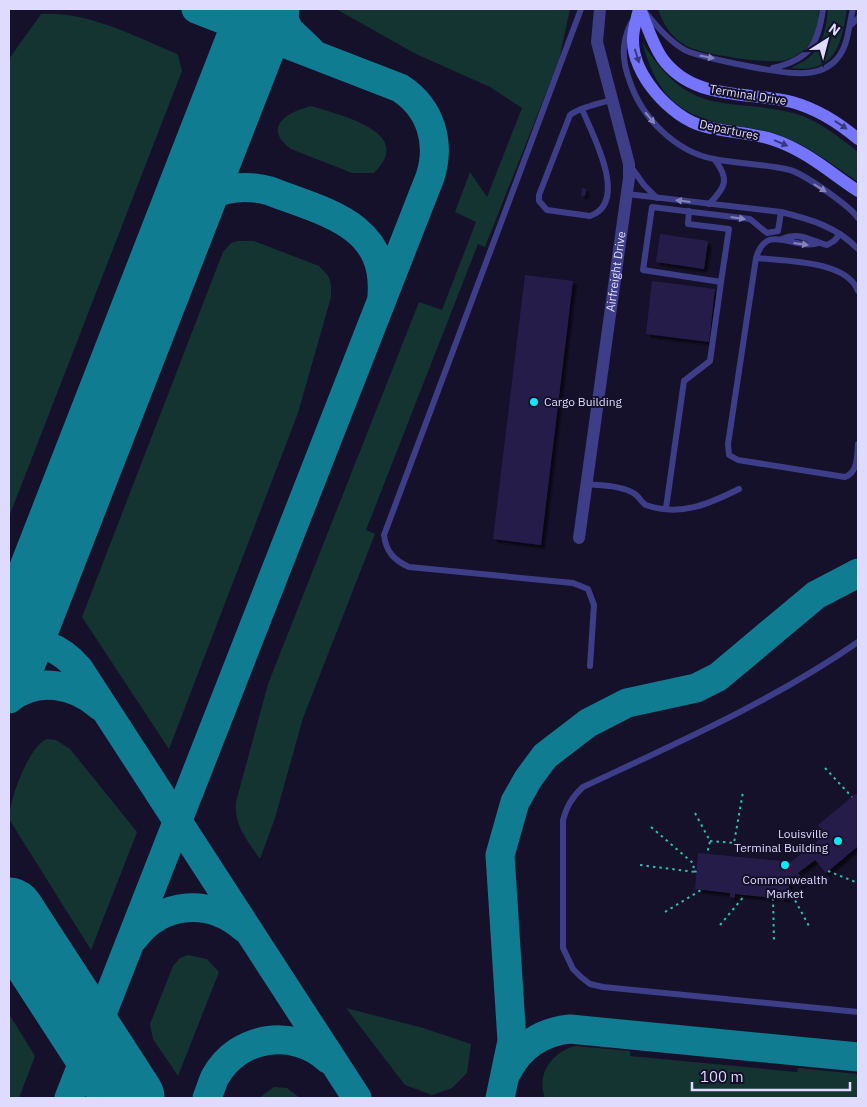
<svg xmlns="http://www.w3.org/2000/svg" width="867" height="1107" viewBox="0 0 867 1107" font-family="'IBM Plex Sans',sans-serif">
<defs>
<filter id="shadow"><feDropShadow dx="3.5" dy="3.5" stdDeviation="1" flood-color="#0009"/></filter>
</defs>
<rect width="100%" height="100%" fill="#15112a"/>
<!-- green -->
<g fill="#143432">
<path d="M336,9H570L559,60L485,247L478,244L366,530L375,534L303,718L275,818L260,859C247,840 234,826 236,802L268,684L419,302L442,310L476,222L455,212L470,172L487,197L522,108L490,87L416,54Z"/>
<path d="M658,9H819C818,24 816,39 805,49C798,55 789,60 781,61C762,63 698,54 685,45C671,37 663,24 658,9Z"/>
<path d="M828,9H847C841,44 836,74 791,68C795,65 802,63 807,59C824,46 826,28 828,9Z"/>
<path d="M41,14C87,11 134,36 175,53L178,55L182,71L9,517V59Z"/>
<path d="M642,42C660,70 681,96 717,102C744,107 773,106 800,115C822,123 840,138 858,152V182C833,165 808,145 779,135C758,127 736,128 715,122C669,110 654,84 642,42Z"/>
<path d="M311,106C339,115 417,132 374,173H352L291,149C262,127 287,112 311,106Z"/>
<polygon points="238,241 254,241 319,266 329,277 331,285 331,297 298,413 169,749 82,617 223,252 231,243"/>
<path d="M47,739L56,740L70,749L137,832L91,950L9,819C9,801 29,745 47,739Z"/>
<polygon points="188,955 207,959 219,972 178,1076 153,1039 150,1024 173,966 180,958"/>
<polygon points="346,1008 423,1028 471,1044 467,1073 452,1088 432,1095 405,1085"/>
<polygon points="9,1014 35,1056 19,1098 9,1098"/>
<path d="M575,1046L630,1051V1056L797,1072L798,1068L858,1074V1098H545C536,1074 552,1052 575,1046Z"/>
<polygon points="274,1087 287,1088 300,1098 259,1098"/>
</g>
<g fill="none" stroke-linecap="round" stroke-linejoin="round">
<!-- taxiway -->
<g stroke="#107c92" stroke-width="29">
<polyline points="279,9 289,30 310,50"/>
<path d="M142,321C153,292 171,235 189,212C208,188 242,183 270,191C323,212 387,223 382,295"/>
<path d="M9,647C36,636 61,648 79,669L357,1098"/>
<path d="M9,699C37,676 75,684 100,706"/>
<path d="M134,938C162,901 210,898 244,928"/>
<path d="M101,1022C98,1055 115,1072 132,1098"/>
<path d="M507,1072C520,1046 541,1032 570,1029L858,1057"/>
<path d="M69,1098L430,177C441,143 431,108 400,88L196,9"/>
<path d="M207,1098C210,1091 212,1083 215,1077C238,1035 294,1028 328,1059"/>
<polyline points="500,1098 512,1041 500,855 515,802 528,779 545,756 588,723 627,703 696,688 718,677 816,595 858,573"/>
</g>
<!-- runway -->
<g stroke="#107c92" stroke-width="71">
<polyline points="9,663 264,9"/>
<polyline points="9,913 129,1098"/>
</g>
</g>
<!-- building -->
<g fill="#251e4a" filter="url(#shadow)">
<polygon points="582,188 586,189 585,196 581,196"/>
<polygon points="660,234 708,241 704,269 656,262"/>
<polygon points="525,275 573,281 541,545 493,539"/>
<polygon points="652,281 715,289 709,342 646,334"/>
<polygon points="858,792 858,849 857,847 826,873 815,860 798,873 805,881 800,886 796,880 798,878 795,875 790,880 787,899 735,894 735,898 730,897 730,893 695,889 698,853 791,862 825,835 818,825"/>
</g>
<g fill="none" stroke-linecap="round" stroke-linejoin="round">
<!-- path -->
<g stroke="#33baae" stroke-width="2" stroke-dasharray="2.5 4" stroke-linecap="butt">
<polyline points="825,768 852,797"/>
<polyline points="695,813 710,841 707,854"/>
<polyline points="651,827 694,864 693,871 697,872"/>
<polyline points="710,841 734,843 743,792"/>
<polyline points="640,865 695,872"/>
<polyline points="828,871 858,883"/>
<polyline points="789,889 810,928"/>
<polyline points="773,898 774,942"/>
<polyline points="665,912 701,890"/>
<polyline points="720,925 745,895"/>
</g>
<!-- service -->
<g stroke="#3e3d88" stroke-width="6">
<path d="M581,9L384,535C386,552 394,560 409,567L573,583L588,589L594,605L590,666"/>
<path d="M645,12C656,25 668,40 683,49C695,57 778,73 795,73C809,74 823,72 834,62C849,48 848,27 853,9"/>
<path d="M631,23C621,43 622,61 630,82C642,118 676,152 714,159C739,164 765,164 790,170C804,174 850,206 858,218"/>
<polyline points="851,25 858,18"/>
<path d="M773,68C810,59 818,45 823,9"/>
<path d="M582,109C592,134 630,202 590,216L547,210L539,201V195L570,115C580,107 598,104 611,100"/>
<polyline points="631,167 644,185 657,198"/>
<polyline points="627,194 781,212 778,231 767,233 750,219 652,207 643,270 721,282 729,229 688,224 689,211"/>
<path d="M709,204C726,187 730,179 714,159"/>
<path d="M781,212C810,219 837,227 858,249"/>
<path d="M782,239C799,231 811,241 827,245L834,241L840,234"/>
<path d="M756,258C767,221 794,251 819,243"/>
<path d="M858,291C847,260 783,261 756,258L728,444L729,455L738,460L845,477C858,472 857,457 858,444"/>
<path d="M586,484C602,486 621,485 635,494C639,497 642,503 646,505C680,517 709,504 739,489"/>
<polyline points="666,508 684,381 710,361 721,282"/>
<path d="M858,642C773,701 677,743 583,787C572,797 567,806 563,820V948L573,969L581,977L590,984L603,987L858,1012"/>
</g>
<!-- minor -->
<path stroke="#3e3d88" stroke-width="12" id="s1" d="M579,538L629,178V164L597,42L600,9"/>
<!-- secondary -->
<g stroke="#7474fc" stroke-width="12">
<path d="M639,9C637,18 633,29 633,39C632,74 670,117 703,126C726,133 751,132 774,140C805,150 832,174 858,191"/>
<path d="M640,9C647,25 652,43 662,58C693,101 746,91 792,102C817,109 838,122 858,139"/>
</g>
</g>
<!-- one-way arrows -->
<defs><path id="oneway-solid" d="M-6-.8H1V-3.2L6.5 0L1 3.2V.8H-6Z" transform="scale(1.25)"/></defs>
<g fill="#3b397e">
<use href="#oneway-solid" transform="translate(637 56) rotate(73)"/>
<use href="#oneway-solid" transform="translate(841 125) rotate(34)"/>
<use href="#oneway-solid" transform="translate(781 143) rotate(23)"/>
</g>
<g fill="#8684bd">
<use href="#oneway-solid" transform="translate(707 57) rotate(11)"/>
<use href="#oneway-solid" transform="translate(650 118) rotate(50)"/>
<use href="#oneway-solid" transform="translate(820 188) rotate(32)"/>
<use href="#oneway-solid" transform="translate(683 201) rotate(-173)"/>
<use href="#oneway-solid" transform="translate(738 218) rotate(8)"/>
<use href="#oneway-solid" transform="translate(801 244) rotate(8)"/>
</g>
<!-- markers -->
<g fill="#0be8fa" stroke="#15112a" stroke-width="2">
<circle cx="534" cy="402" r="5"/>
<circle cx="838" cy="841" r="5"/>
<circle cx="785" cy="865" r="5"/>
</g>
<g text-anchor="middle" stroke-width="4" stroke-linejoin="round" paint-order="stroke">
<!-- street labels -->
<g font-size="12" fill="#dedbfe" stroke="#15112a">
<text transform="translate(748 95) rotate(9)" y="4">Terminal Drive</text>
<text transform="translate(729 130) rotate(12)" y="4">Departures</text>
<text dy="4" stroke="none"><textPath href="#s1" startOffset="269">Airfreight Drive</textPath></text>
</g>
<!-- poi labels -->
<g font-size="12" fill="#dedbfe" stroke="#15112a" text-anchor="start">
<text x="544" y="406">Cargo Building</text>
<text x="828" y="838" text-anchor="end">Louisville<tspan x="828" dy="14">Terminal Building</tspan></text>
<text x="785" y="884" text-anchor="middle">Commonwealth<tspan x="785" dy="14">Market</tspan></text>
</g>
</g>
<!-- border -->
<rect width="867" height="1107" fill="none" stroke="#dedbfe" stroke-width="20"/>
<!-- north arrow -->
<g transform="translate(827 40) rotate(36)" stroke="#15112a" stroke-width="4" paint-order="stroke">
<path d="M0-4L9 19L0 12L-9 19Z" fill="#dedbfe"/>
<text y="-8" font-size="14" font-weight="bold" text-anchor="middle" fill="#dedbfe">N</text>
</g>
<!-- scale -->
<path d="M692 1082v8h158v-8" fill="none" stroke="#dedbfe" stroke-width="2.5"/>
<text x="700" y="1082" font-size="15" fill="#dedbfe" stroke="#15112a" stroke-width="4" paint-order="stroke">100 m</text>
</svg>
